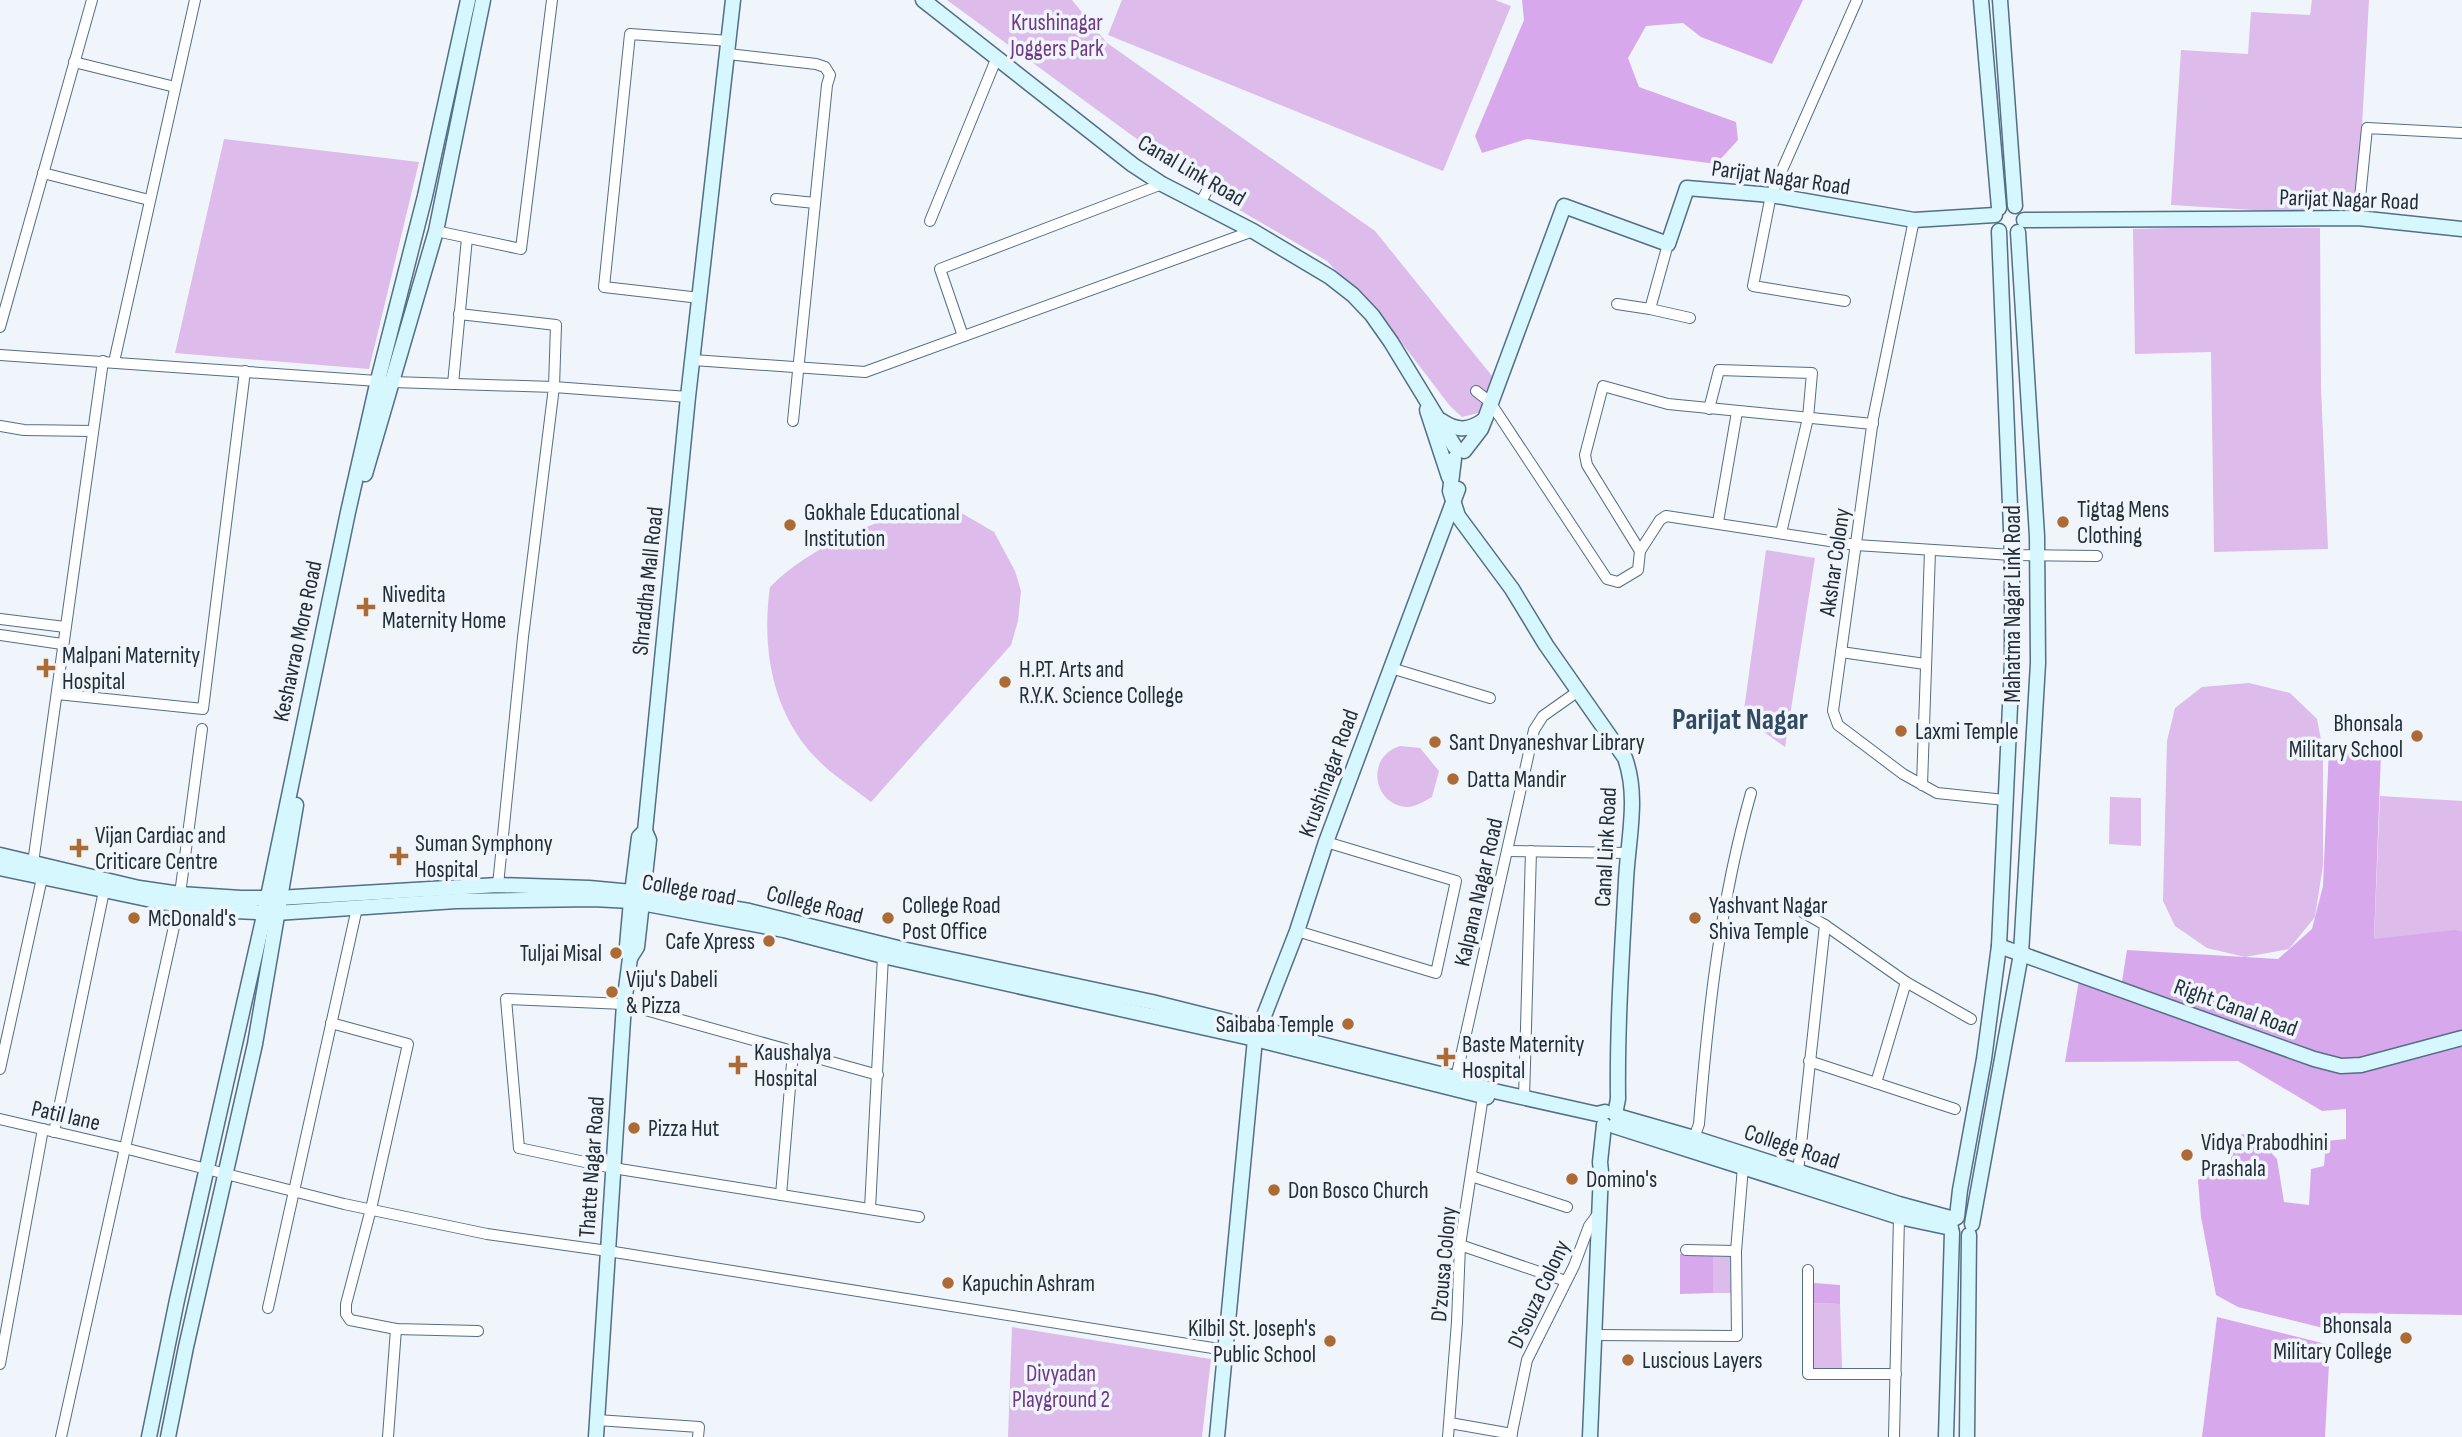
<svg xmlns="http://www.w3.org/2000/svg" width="2462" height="1437" viewBox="0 0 2462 1437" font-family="'Sofia Sans Condensed',sans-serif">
<rect width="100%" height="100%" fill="#eff5fa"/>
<!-- green -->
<g fill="#ddbbeb">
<polygon points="947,0 1072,0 1107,43 1375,231 1492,376 1478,413 1462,417 1450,406 1398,338 1327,261 1212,194"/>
<polygon points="1122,0 1495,0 1511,6 1443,171 1108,35"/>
<polygon points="2312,0 2369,0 2357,216 2171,205 2181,50 2248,54 2251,12 2310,15"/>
<polygon points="224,139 419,162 369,369 175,353"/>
<polygon points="2209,227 2320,228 2321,388 2328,549 2214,552 2211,352 2135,354 2133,229"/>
<path d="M928,508L958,511L994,532L1015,571L1021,591L1018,621L1011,645L871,802C855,789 835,777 820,762C773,717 761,650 770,587C813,545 870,522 928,508Z"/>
<polygon points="1766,550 1815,558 1785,747 1743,717"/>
<polygon points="2249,683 2290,693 2317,719 2323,750 2323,865 2315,917 2289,949 2245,957 2207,948 2175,926 2163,901 2167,741 2175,708 2202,687"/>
<path d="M1400,746L1420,748L1439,771L1432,797C1425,801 1415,807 1407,807C1373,805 1365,757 1400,746Z"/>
<polygon points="2380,796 2462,801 2462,943 2374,940"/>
<polygon points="2110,797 2141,798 2141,846 2109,844"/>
<polygon points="1713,1255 1730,1256 1731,1293 1713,1293"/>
<polygon points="1814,1303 1840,1304 1842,1368 1814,1368"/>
<polygon points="1012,1327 1211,1359 1202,1437 1008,1437"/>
</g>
<!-- forest -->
<g fill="#d8a8ec">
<polygon points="1522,0 1803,0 1772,64 1701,37 1683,23 1646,26 1628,58 1639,87 1736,122 1738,140 1716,164 1527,139 1482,153 1475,136 1524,20"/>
<polygon points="2329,748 2381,753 2374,939 2455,930 2462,932 2462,1315 2341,1313 2327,1329 2238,1307 2216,1295 2201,1217 2198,1180 2231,1164 2231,1136 2253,1133 2277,1159 2284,1202 2309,1205 2311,1169 2324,1166 2326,1141 2346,1139 2346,1109 2322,1111 2238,1061 2065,1062 2079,980 2120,994 2127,950 2278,959 2312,929 2323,886"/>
<polygon points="1680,1254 1713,1255 1713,1293 1680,1294"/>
<polygon points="1814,1283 1840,1285 1840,1304 1814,1303"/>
<polygon points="2217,1317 2330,1345 2325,1437 2202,1437"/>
</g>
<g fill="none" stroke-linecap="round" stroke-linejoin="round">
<defs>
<g id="street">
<polyline points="728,54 816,64 825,67 830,75 827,85 793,421"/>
<polyline points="74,62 175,87"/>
<polyline points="43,173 149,200"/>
<polyline points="776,199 815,203"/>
<polyline points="1200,204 1211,183"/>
<polyline points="2358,218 2367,128 2462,133"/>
<polyline points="1914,220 1873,419 1833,711 1838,725 1903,774 1937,793 2005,800"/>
<polyline points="930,221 997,57"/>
<polyline points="436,231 521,249 552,0"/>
<polyline points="1668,244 1650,309 1690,318"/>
<polyline points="700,298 604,287 630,34 730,41"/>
<polyline points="1845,301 1753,286 1771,195 1857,0"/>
<polyline points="1617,304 1650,309"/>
<polyline points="459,314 556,325 554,387 688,397"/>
<polyline points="0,327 92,0"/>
<polyline points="963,336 940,269 1162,184"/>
<polyline points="0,355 392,382 554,387 523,637 498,885"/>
<polyline points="693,360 865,372 1253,231"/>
<polyline points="114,362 195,0"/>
<polyline points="453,384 467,238"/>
<polyline points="1476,391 1490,402 1607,579 1618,582 1638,570 1640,551 1587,465 1585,455 1603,386 1668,404 1873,424"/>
<polyline points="1709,409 1719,370 1812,373 1808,418 1781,533"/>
<polyline points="0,426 24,430 92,431"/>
<polyline points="1718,522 1737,412"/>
<polyline points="1640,551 1660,520 1666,516 1856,545 2012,555 2097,556"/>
<polyline points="0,619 65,627"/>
<polyline points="0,635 62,644"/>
<polyline points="1841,652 1925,664"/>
<polyline points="1391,668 1490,698"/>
<polyline points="57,694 203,709 245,371"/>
<polyline points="1922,785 1930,551"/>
<polyline points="1507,851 1628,853"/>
<polyline points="33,863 103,361"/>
<polyline points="180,894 202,729"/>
<polyline points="1785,902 1825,925 1798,1172"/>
<polyline points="1825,925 1906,982 1971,1019"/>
<polyline points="1297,931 1436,973 1456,881 1326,842"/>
<polyline points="331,1023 408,1044 371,1209 346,1304 346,1314 350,1320 396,1329 478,1331"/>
<polyline points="1809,1061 1955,1109"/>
<polyline points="0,1069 42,878"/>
<polyline points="878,1075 624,1004 506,999 519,1148 613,1168 919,1217"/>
<polyline points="1456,1078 1534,730 1543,716 1577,692"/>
<polyline points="1876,1083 1906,982"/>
<polyline points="1524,1098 1531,851"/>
<polyline points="0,1119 124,1148 344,1204 487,1234 608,1251 1225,1350"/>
<polyline points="54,1132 104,891"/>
<path d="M1694,1138L1699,1124C1708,1012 1720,902 1751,793"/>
<polyline points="1471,1176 1567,1207"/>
<polyline points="781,1195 793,1051"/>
<polyline points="870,1209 883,956"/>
<polyline points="1460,1245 1566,1281"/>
<polyline points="1686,1250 1736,1251"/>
<polyline points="1808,1270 1808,1374 1896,1374"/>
<polyline points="268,1308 357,908"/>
<polyline points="1594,1335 1737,1336 1736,1251 1743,1167"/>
<polyline points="0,1364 43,1129"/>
<polyline points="597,1420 699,1427 698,1437"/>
<polyline points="1450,1423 1512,1434"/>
<polyline points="61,1437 179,904"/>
<polyline points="388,1437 396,1329"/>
<polyline points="1448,1437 1457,1322 1460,1245 1483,1096"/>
<polyline points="1511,1437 1527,1360 1574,1266 1589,1226 1598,1214"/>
<polyline points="1894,1437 1899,1217"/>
</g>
<g id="secondary">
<polyline points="923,0 1133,165 1162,184 1253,231 1330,277 1353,295 1372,315 1391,342 1455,447"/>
<polyline points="1981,0 1999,208"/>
<polyline points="2000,0 2015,206"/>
<polyline points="2024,220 2358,218 2462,229"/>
<polyline points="1427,410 1449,477"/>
<path d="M1442,421C1457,431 1469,431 1484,420"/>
<polyline points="1464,451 1481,429 1485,419 1564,206 1668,244 1687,188 1771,195 1914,220 1995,215"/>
<path d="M1454,459L1450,491L1458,516L1512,589L1546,645L1625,758C1639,797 1628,839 1626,880C1622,952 1617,1026 1618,1099L1615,1114"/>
<polyline points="365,474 436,231 483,0"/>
<polyline points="0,855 139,888 180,894 241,898 278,898 498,885 589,888 643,893 749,911 902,949 1152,1002 1456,1078 1494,1091 1597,1114 1605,1112"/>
<polyline points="0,868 161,902 235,911 276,913 456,901 593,899 631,901 784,930 883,956 1255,1039 1487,1097"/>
<polyline points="1999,946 2314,1059 2341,1066 2361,1065 2462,1038"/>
<polyline points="630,958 637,947 649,840 645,831"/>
<polyline points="1617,1116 1694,1138 1899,1204 1954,1219"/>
<polyline points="1614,1126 1899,1217 1951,1228"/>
<polyline points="1957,1217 1960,1190 1984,1059 1999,946 2012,662 2012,555 1999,231"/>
<polyline points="1972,1224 2021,954 2038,663 2037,536 2018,232"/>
<polyline points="149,1437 177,1300 265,911 348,512 378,380 425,196 468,0"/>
<polyline points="168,1437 186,1347 255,1044 296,805"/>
<polyline points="596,1437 624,1004 630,958 627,946 631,901 639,837 645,831 688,397 733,0"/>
<polyline points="1217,1437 1255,1039 1297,931 1326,842 1458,489"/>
<polyline points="1590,1437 1601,1172 1600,1162 1604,1125"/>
<polyline points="1946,1437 1952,1232"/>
<polyline points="1967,1437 1969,1235"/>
</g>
</defs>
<!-- street casing -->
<use href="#street" stroke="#536e86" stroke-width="12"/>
<!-- secondary casing -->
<use href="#secondary" stroke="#536e86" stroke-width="17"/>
<!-- street -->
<use href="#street" stroke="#fff" stroke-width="10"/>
<!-- secondary -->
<use href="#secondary" stroke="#d7f7fe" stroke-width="14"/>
</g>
<!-- markers -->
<g fill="#ac6b35" stroke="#eff5fa" stroke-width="2.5">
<circle cx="2063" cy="522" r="7"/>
<circle cx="790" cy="525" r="7"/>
<path d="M362.5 596.5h7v7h7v7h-7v7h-7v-7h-7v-7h7z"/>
<path d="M42.5 657.5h7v7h7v7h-7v7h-7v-7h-7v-7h7z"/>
<circle cx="1005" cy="682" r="7"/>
<circle cx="1901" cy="731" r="7"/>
<circle cx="2417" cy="736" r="7"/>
<circle cx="1435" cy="742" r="7"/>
<circle cx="1453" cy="779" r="7"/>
<path d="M75.5 837.5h7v7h7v7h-7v7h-7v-7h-7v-7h7z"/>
<path d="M395.5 845.5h7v7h7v7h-7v7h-7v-7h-7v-7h7z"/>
<circle cx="134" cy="918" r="7"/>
<circle cx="888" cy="918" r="7"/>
<circle cx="1695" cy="918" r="7"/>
<circle cx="769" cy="941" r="7"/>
<circle cx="616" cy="953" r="7"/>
<circle cx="612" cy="992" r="7"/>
<circle cx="1348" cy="1024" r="7"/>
<path d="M1442.5 1046.5h7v7h7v7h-7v7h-7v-7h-7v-7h7z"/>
<path d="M734.5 1054.5h7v7h7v7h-7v7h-7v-7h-7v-7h7z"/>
<circle cx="634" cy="1128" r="7"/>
<circle cx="2187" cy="1155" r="7"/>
<circle cx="1572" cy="1179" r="7"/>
<circle cx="1274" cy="1190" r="7"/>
<circle cx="948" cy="1283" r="7"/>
<circle cx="2406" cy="1338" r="7"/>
<circle cx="1330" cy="1341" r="7"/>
<circle cx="1628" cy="1360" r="7"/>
</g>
<g text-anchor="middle" stroke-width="7" stroke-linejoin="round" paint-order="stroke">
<!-- park labels -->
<g font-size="23" fill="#6f3786" stroke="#eff5fa">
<text x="1057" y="30">Krushinagar<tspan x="1057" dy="26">Joggers Park</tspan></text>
<text x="1061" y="1381">Divyadan<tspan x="1061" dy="26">Playground 2</tspan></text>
</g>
<!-- street labels -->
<g font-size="23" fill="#222d38" stroke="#eff5fa">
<text transform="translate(1192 170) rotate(30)" y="8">Canal Link Road</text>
<text transform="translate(1781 177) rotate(8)" y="8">Parijat Nagar Road</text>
<text transform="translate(2349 199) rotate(2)" y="8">Parijat Nagar Road</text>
<text transform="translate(1834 562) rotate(-82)" y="8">Akshar Colony</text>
<text transform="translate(647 581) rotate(-84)" y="8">Shraddha Mall Road</text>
<text transform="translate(2012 604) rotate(-90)" y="8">Mahatma Nagar Link Road</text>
<text transform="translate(297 641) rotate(-78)" y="8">Keshavrao More Road</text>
<text transform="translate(1328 773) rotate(-70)" y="8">Krushinagar Road</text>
<text transform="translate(1605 847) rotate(-87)" y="8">Canal Link Road</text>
<text transform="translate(689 889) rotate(10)" y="8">College road</text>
<text transform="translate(1478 892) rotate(-77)" y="8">Kalpana Nagar Road</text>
<text transform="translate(815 904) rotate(14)" y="8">College Road</text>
<text transform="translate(2236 1007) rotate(20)" y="8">Right Canal Road</text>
<text transform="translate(66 1115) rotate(13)" y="8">Patil lane</text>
<text transform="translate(1792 1146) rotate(18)" y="8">College Road</text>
<text transform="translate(591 1167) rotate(-86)" y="8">Thatte Nagar Road</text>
<text transform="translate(1443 1264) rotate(-85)" y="8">D'zousa Colony</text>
<text transform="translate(1538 1294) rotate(-65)" y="8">D'souza Colony</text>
</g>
<!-- poi labels -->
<g font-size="23" fill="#222d38" stroke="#eff5fa" text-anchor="start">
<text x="2077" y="517">Tigtag Mens<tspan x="2077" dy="26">Clothing</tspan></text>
<text x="804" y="520">Gokhale Educational<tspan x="804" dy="26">Institution</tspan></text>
<text x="382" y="602">Nivedita<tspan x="382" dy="26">Maternity Home</tspan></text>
<text x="62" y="663">Malpani Maternity<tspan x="62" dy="26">Hospital</tspan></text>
<text x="1019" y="677">H.P.T. Arts and<tspan x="1019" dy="26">R.Y.K. Science College</tspan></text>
<text x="2403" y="731" text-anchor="end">Bhonsala<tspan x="2403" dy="26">Military School</tspan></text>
<text x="1915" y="739">Laxmi Temple</text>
<text x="1449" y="750">Sant Dnyaneshvar Library</text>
<text x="1467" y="787">Datta Mandir</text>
<text x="95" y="843">Vijan Cardiac and<tspan x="95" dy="26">Criticare Centre</tspan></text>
<text x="415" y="851">Suman Symphony<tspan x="415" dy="26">Hospital</tspan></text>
<text x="902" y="913">College Road<tspan x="902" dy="26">Post Office</tspan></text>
<text x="1709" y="913">Yashvant Nagar<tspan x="1709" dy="26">Shiva Temple</tspan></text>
<text x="148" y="926">McDonald's</text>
<text x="755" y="949" text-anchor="end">Cafe Xpress</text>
<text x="602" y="961" text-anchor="end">Tuljai Misal</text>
<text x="626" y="987">Viju's Dabeli<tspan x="626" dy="26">&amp; Pizza</tspan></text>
<text x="1334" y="1032" text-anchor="end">Saibaba Temple</text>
<text x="1462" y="1052">Baste Maternity<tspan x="1462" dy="26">Hospital</tspan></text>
<text x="754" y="1060">Kaushalya<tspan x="754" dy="26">Hospital</tspan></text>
<text x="648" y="1136">Pizza Hut</text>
<text x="2201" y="1150">Vidya Prabodhini<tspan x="2201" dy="26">Prashala</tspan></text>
<text x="1586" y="1187">Domino's</text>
<text x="1288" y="1198">Don Bosco Church</text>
<text x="962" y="1291">Kapuchin Ashram</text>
<text x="2392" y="1333" text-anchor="end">Bhonsala<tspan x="2392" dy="26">Military College</tspan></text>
<text x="1316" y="1336" text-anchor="end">Kilbil St. Joseph's<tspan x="1316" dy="26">Public School</tspan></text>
<text x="1642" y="1368">Luscious Layers</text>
</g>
<!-- district labels -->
<g font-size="30" font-weight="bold" fill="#314a61" stroke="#eff5fa">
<text x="1740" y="729">Parijat Nagar</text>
</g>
</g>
</svg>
